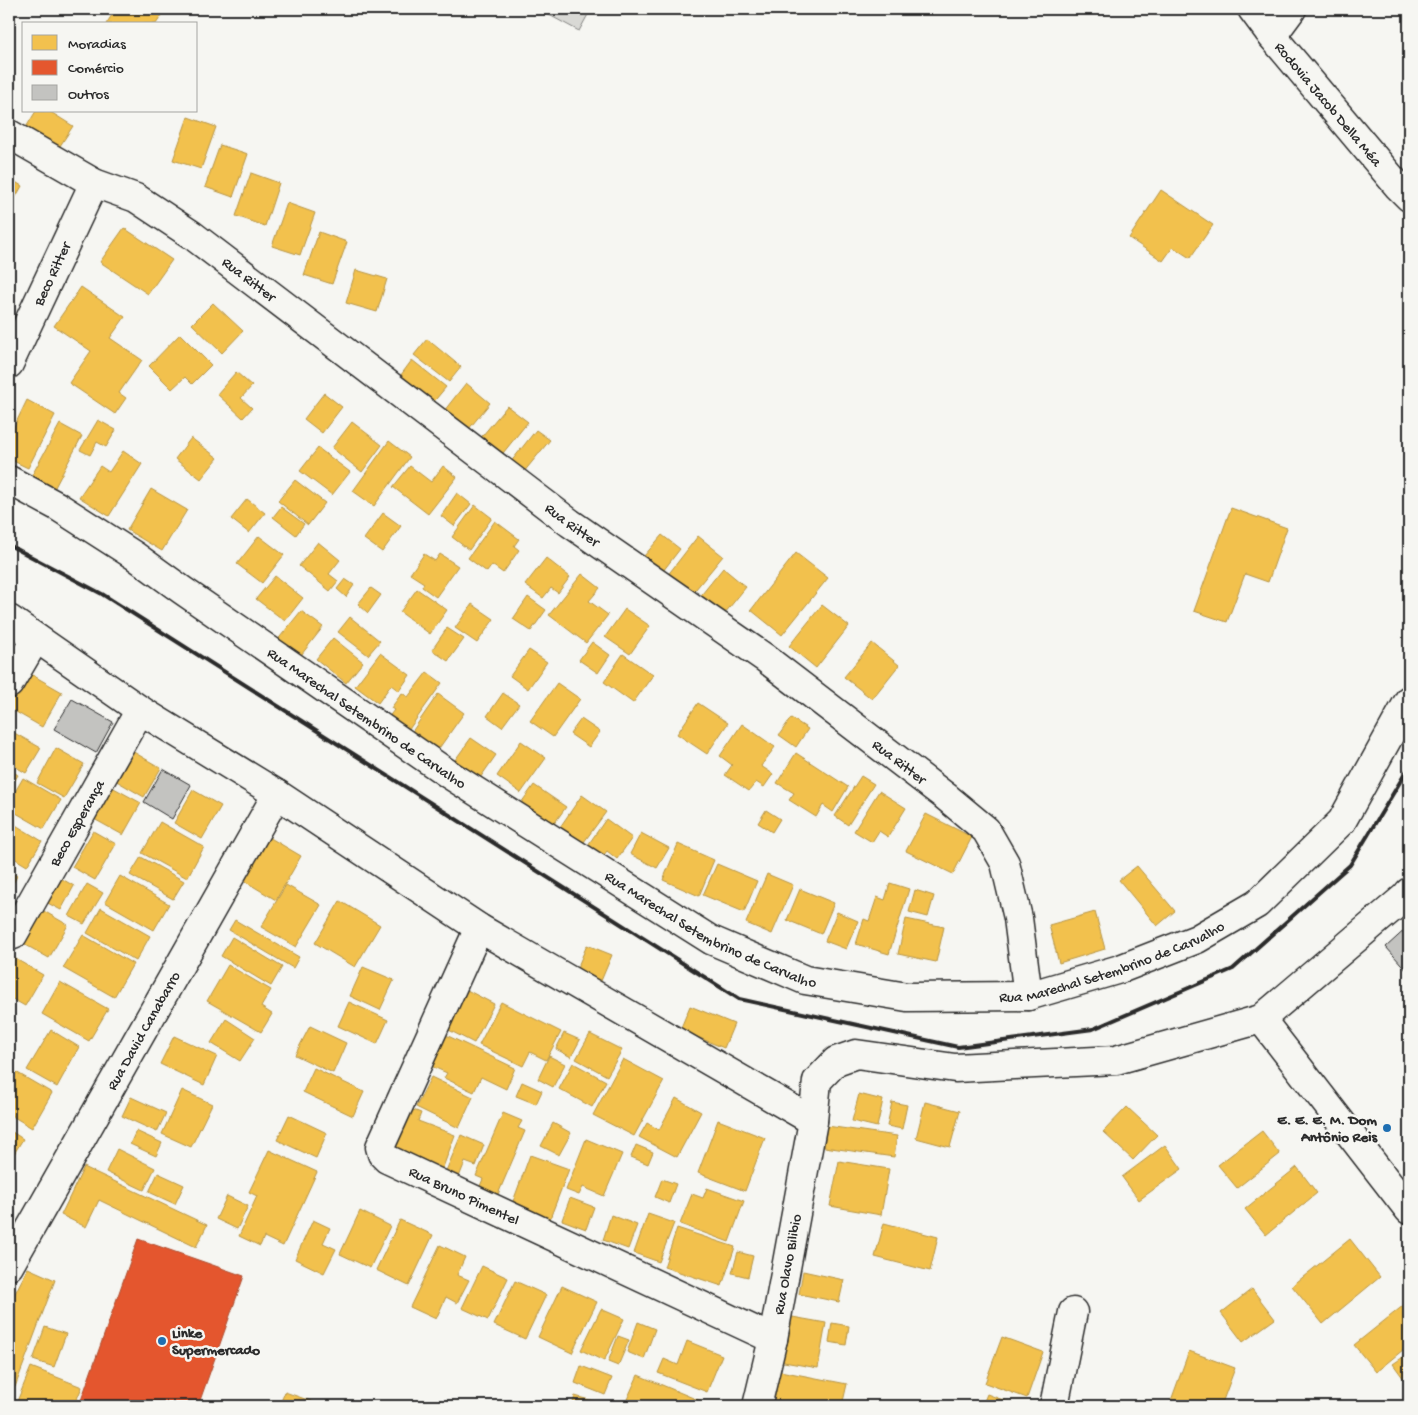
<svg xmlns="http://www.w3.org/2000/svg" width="1418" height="1415" viewBox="0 0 1418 1415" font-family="'Gochi Hand',sans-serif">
<rect width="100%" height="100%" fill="#f6f6f2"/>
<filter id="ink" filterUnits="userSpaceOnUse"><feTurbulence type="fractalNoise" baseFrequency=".02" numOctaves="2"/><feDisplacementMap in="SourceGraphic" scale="10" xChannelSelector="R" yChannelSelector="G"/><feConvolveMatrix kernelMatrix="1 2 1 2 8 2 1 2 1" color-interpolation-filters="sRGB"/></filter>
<g filter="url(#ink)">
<!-- green -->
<polygon fill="#d9d9d5" stroke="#828280" points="538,9 591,9 579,31"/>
<!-- homes -->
<g fill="#f2c14e" stroke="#b69444">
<polygon points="116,9 166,9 156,24 106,24"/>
<polygon points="9,95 17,100 9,113"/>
<polygon points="36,111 49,111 73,126 58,149 25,129"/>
<polygon points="188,117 216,127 201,169 173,160"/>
<polygon points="220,145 248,154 233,197 205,187"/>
<polygon points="251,173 279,183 265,226 236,216"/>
<polygon points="9,178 22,186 9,209"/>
<polygon points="1161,190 1213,225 1190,258 1173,247 1163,261 1129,238"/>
<polygon points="287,203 315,213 300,255 272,246"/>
<polygon points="124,228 172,260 148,294 100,262"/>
<polygon points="319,232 347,242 332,284 304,275"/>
<polygon points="356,270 387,279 377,312 346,303"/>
<polygon points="81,287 125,317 110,338 142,360 119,393 126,398 115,414 69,383 91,351 54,326"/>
<polygon points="213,303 243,331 222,353 192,324"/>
<polygon points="180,334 211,365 192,384 185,377 172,389 149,366"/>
<polygon points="427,339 461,367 449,382 414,355"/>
<polygon points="412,360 446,387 431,405 398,379"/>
<polygon points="236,372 252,386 241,398 252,408 243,418 217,394"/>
<polygon points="466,383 490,403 468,430 444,411"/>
<polygon points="324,393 342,407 322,433 304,419"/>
<polygon points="27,400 55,415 28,468 9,459 9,437"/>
<polygon points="507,406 528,422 499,458 478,441"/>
<polygon points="98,420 116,430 106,447 97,442 90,455 80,450"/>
<polygon points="352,422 382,445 362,472 332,448"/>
<polygon points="60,424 82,436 54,489 31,477"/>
<polygon points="536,430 550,440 523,473 510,463"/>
<polygon points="191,438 218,458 201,479 175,459"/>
<polygon points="389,441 410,457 374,506 353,491"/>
<polygon points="318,448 350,472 332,495 300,471"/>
<polygon points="123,451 142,464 109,516 79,497 100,466 109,472"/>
<polygon points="410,466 431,482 443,466 457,477 428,514 393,487"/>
<polygon points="295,480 325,503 308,525 278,501"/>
<polygon points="151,489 187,510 162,551 127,530"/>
<polygon points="457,493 471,504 454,526 441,516"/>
<polygon points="247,499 265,513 249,533 231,519"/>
<polygon points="475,505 492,518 469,550 452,537"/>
<polygon points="281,507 304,524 296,535 273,517"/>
<polygon points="1231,508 1287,528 1268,582 1245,574 1227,622 1194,611"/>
<polygon points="383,513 401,526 382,552 364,539"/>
<polygon points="495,521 519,539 514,546 519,550 503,573 492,565 487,572 468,558"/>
<polygon points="662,535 680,549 663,571 644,556"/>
<polygon points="259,536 284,555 262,583 237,564"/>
<polygon points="698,536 723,556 691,595 667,576"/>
<polygon points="318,542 340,560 329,574 338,581 330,591 299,566"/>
<polygon points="796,553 828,578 782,635 751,610"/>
<polygon points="424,554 435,561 440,554 458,566 436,597 422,587 424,583 410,574"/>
<polygon points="546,558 570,577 558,593 551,588 543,598 525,585"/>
<polygon points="723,568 746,587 721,618 698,599"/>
<polygon points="582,574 600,588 589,601 608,615 586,643 549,615"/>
<polygon points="275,576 303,598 285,621 256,599"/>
<polygon points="345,579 354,585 346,597 337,589"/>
<polygon points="371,588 381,595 368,613 358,604"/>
<polygon points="417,589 447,610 430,634 400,612"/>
<polygon points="528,597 546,610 531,631 513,619"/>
<polygon points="472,604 494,619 477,643 455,628"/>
<polygon points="822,605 849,626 816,668 789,646"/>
<polygon points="625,609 650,626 630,654 605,637"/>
<polygon points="301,611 323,627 298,659 276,642"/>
<polygon points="350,617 380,641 368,655 338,632"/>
<polygon points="447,628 464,639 448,661 432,650"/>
<polygon points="333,638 363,662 346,683 316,659"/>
<polygon points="592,642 610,655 598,673 579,660"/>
<polygon points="872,643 899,665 872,699 844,677"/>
<polygon points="529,650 547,662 528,689 510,676"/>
<polygon points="380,653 410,675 399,691 391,685 378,703 355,686"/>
<polygon points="623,654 653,675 633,703 604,682"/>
<polygon points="27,672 62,692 42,727 9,708 9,704"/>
<polygon points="427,672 442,683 407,732 388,718 394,710 391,708 402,693 408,697"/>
<polygon points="557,683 580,699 553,737 530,721"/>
<polygon points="503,693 519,704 502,727 487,716"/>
<polygon points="438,694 464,713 435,754 409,736"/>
<polygon points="698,703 728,723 707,754 677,734"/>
<polygon points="791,718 808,729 796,747 779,735"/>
<polygon points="581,719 600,732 589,747 570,734"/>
<polygon points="742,724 775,747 761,766 773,774 764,787 756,782 749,791 725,775 732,765 720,756"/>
<polygon points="9,730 41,748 26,773 9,763"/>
<polygon points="471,738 496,755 480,778 455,760"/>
<polygon points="521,741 546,758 521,793 497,776"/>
<polygon points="125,747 161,768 144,797 108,776"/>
<polygon points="56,748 84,764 64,798 37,783"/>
<polygon points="796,753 848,787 833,812 823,805 816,817 789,800 794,793 777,783"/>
<polygon points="9,769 18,775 9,790"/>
<polygon points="861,776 874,784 848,825 835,816"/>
<polygon points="23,778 61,800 44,829 9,809 9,802"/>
<polygon points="534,785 566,807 553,825 521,803"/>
<polygon points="112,787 141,803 123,835 94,819"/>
<polygon points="193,790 221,806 202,839 174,823"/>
<polygon points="879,791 906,808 888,837 879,831 872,842 854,831"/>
<polygon points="582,795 606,812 581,846 558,830"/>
<polygon points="766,810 780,819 772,832 758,823"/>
<polygon points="926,814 972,837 953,874 906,851"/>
<polygon points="606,819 632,838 617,859 607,851 603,856 588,845"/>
<polygon points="9,821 42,841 27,866 9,855"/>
<polygon points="160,822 204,847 187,878 142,853"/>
<polygon points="93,831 116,844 95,880 72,867"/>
<polygon points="641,833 669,848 657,868 630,854"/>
<polygon points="267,836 301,856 276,900 241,879"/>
<polygon points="678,844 714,860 699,896 663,880"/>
<polygon points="141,857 184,881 173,899 130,875"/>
<polygon points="717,864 757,881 744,912 703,895"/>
<polygon points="1137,866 1175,911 1157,926 1119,880"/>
<polygon points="9,871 17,876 9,891"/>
<polygon points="52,873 74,886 61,910 38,898"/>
<polygon points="767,874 793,885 772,934 746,923"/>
<polygon points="120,876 169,904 154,930 105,902"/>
<polygon points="890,883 909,889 889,954 856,944 864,919 869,921 877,897 885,900"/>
<polygon points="87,884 103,893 84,924 69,916"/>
<polygon points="286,885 321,905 296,947 261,927"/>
<polygon points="800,889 834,903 821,934 787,920"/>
<polygon points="915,890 934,896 928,917 909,912"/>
<polygon points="340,901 380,925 355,967 315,943"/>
<polygon points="35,906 68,925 49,958 15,939"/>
<polygon points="101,908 150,936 136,961 87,933"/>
<polygon points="837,912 858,921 846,949 825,941"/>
<polygon points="1095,912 1105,949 1059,963 1049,925"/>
<polygon points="906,919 944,927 936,962 898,954"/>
<polygon points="235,920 299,957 293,968 229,930"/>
<polygon points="83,935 133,964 114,997 63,968"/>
<polygon points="232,937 282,967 271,986 221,956"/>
<polygon points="587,945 612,955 598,988 573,978"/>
<polygon points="9,955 43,975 25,1006 9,997"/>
<polygon points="228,965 271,990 261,1007 272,1014 261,1032 207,1001"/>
<polygon points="363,967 394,980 380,1010 350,996"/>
<polygon points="60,982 108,1009 89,1041 42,1014"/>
<polygon points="465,989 494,1004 474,1043 445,1028"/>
<polygon points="349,1002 388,1020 377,1044 338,1026"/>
<polygon points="501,1002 561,1032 546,1060 530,1052 523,1066 479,1045"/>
<polygon points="690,1006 734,1024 724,1048 680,1030"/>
<polygon points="226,1019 255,1038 240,1061 211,1043"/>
<polygon points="310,1026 346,1043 333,1073 295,1055"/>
<polygon points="51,1030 79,1047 57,1087 27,1070"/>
<polygon points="564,1033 580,1040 571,1057 556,1049"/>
<polygon points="590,1034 622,1050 607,1076 576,1059"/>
<polygon points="446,1035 515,1068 506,1089 481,1077 474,1092 444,1078 447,1073 431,1066"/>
<polygon points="174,1036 217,1056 204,1085 160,1064"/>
<polygon points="549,1056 565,1064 553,1087 538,1079"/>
<polygon points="623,1059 664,1081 634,1136 593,1115"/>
<polygon points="573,1063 606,1081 592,1107 559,1089"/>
<polygon points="9,1068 52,1093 32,1128 9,1114"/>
<polygon points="314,1068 364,1092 353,1116 303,1092"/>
<polygon points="431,1077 473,1097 459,1128 416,1107"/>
<polygon points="522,1082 542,1091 536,1104 516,1096"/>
<polygon points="182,1090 212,1104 191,1147 162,1134"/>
<polygon points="859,1094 883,1100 877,1127 852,1121"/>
<polygon points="131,1097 166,1113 157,1132 122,1116"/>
<polygon points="676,1098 701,1112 677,1157 639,1137 647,1123 659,1130"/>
<polygon points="892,1102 907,1105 902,1129 887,1126"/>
<polygon points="925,1102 960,1111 950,1147 916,1138"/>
<polygon points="403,1106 421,1113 418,1121 455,1135 442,1170 387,1149"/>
<polygon points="1127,1107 1157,1135 1133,1160 1103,1132"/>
<polygon points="503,1113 522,1121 518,1128 525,1131 496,1199 478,1191 483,1179 476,1176"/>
<polygon points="289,1115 327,1133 316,1158 277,1140"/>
<polygon points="718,1120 765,1138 745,1191 698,1173"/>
<polygon points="553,1123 571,1133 559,1155 541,1146"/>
<polygon points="827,1126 897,1136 894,1157 824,1147"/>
<polygon points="9,1130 23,1139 9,1162"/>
<polygon points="136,1131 162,1143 156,1156 130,1144"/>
<polygon points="1262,1131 1280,1154 1237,1188 1218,1165"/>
<polygon points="461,1135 484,1145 476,1166 465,1162 459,1177 446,1171"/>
<polygon points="586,1139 622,1154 604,1196 583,1187 579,1195 566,1190"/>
<polygon points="636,1145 653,1152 648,1164 631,1157"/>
<polygon points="1165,1145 1182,1169 1139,1200 1122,1177"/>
<polygon points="117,1149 155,1168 144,1190 106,1172"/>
<polygon points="269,1150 317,1172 283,1246 264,1237 260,1246 239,1236 257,1196 249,1192"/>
<polygon points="530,1155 569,1169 549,1221 511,1207"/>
<polygon points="839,1161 889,1169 881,1215 830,1206"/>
<polygon points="84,1167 207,1225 196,1247 99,1200 86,1227 61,1215"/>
<polygon points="1297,1167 1317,1193 1266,1235 1245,1209"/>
<polygon points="158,1173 184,1185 175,1204 149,1192"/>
<polygon points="662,1179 676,1184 669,1203 655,1197"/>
<polygon points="707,1188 744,1201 729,1242 680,1224 692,1194 703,1198"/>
<polygon points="227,1196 248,1206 237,1229 216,1219"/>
<polygon points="570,1198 594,1207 586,1229 562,1220"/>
<polygon points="360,1211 390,1226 370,1268 340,1254"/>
<polygon points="648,1214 674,1223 659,1262 634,1253"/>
<polygon points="611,1215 637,1225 628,1249 603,1240"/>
<polygon points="313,1220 330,1228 323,1243 336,1249 324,1273 295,1259"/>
<polygon points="400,1220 433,1235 409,1286 376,1270"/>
<polygon points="884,1223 938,1237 930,1271 875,1257"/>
<polygon points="677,1228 735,1247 722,1286 664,1267"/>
<polygon points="1350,1239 1380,1277 1323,1324 1292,1286"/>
<polygon points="440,1245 465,1257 457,1275 469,1280 457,1303 446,1297 436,1319 410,1307"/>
<polygon points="738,1252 753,1256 748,1277 732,1273"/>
<polygon points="482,1266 508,1278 488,1320 462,1308"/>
<polygon points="28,1268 55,1280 15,1387 9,1384 9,1305"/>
<polygon points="803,1271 844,1280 839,1302 799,1294"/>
<polygon points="515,1281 546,1295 525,1339 494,1325"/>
<polygon points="562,1286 597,1302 572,1353 538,1337"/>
<polygon points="1252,1289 1275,1319 1243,1342 1221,1313"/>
<polygon points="1409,1301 1409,1345 1376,1372 1354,1345"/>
<polygon points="601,1309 624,1319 604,1361 581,1350"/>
<polygon points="787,1316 826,1323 818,1368 778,1361"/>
<polygon points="638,1322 655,1329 644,1359 627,1352"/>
<polygon points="832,1323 849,1326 846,1345 829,1342"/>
<polygon points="45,1327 66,1334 54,1367 33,1360"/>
<polygon points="618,1336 629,1340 618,1366 608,1362"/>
<polygon points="1002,1337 1043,1352 1027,1398 985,1383"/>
<polygon points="687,1341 722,1355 707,1392 658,1373 664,1359 678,1365"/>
<polygon points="1189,1351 1235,1368 1221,1406 1169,1406"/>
<polygon points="1409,1353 1409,1386 1393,1364"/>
<polygon points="581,1366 612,1378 605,1395 575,1383"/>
<polygon points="31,1367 82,1387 74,1406 22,1406 16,1404"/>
<polygon points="780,1371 847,1384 842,1406 773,1406"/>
<polygon points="638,1375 710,1405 710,1406 624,1406"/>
<polygon points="285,1392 325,1406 279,1406"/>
<polygon points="987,1394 1019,1406 982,1406"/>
<polygon points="575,1396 611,1406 572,1406"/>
</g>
<!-- shops -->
<polygon fill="#e4572e" stroke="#ac4a2d" points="138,1239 244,1276 198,1406 79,1406"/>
<!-- building -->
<g fill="#c3c3c0" stroke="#2b2b2b">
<polygon points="72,699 113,722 96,753 54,729"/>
<polygon points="163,769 191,785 172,819 144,802"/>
<polygon points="1409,926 1409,973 1386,947"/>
</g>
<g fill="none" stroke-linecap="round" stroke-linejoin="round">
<defs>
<g id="minor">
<polyline points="1272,36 1292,9"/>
<path id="s1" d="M9,134L94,183L136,198L192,235L570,523L765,658L945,796L986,830L1005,863L1018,918L1028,996"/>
<path id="s2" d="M9,364L94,183"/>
<path id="s3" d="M9,480L57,506L135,556L182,590L450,775L711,940L805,980L907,997L1028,996L1120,969L1197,939L1257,904L1342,821L1409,700"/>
<polyline points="9,619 140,710 277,794 479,928 813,1121"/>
<polyline points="9,684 36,638"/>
<path id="s4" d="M479,928L380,1147L382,1154L387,1159L773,1339"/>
<path id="s5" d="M13,935L140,710"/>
<polyline points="1261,1019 1409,1210"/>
<path id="s6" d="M9,1266L277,794"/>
<path id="s7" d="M757,1406L773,1339L813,1121L817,1081L836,1061L856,1054L955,1068L1116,1060L1261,1019L1406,896L1409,892"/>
<polyline points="1054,1406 1073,1312"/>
</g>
<g id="tertiary">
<path id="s8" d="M1252,9L1272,36L1398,186L1409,197"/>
</g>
</defs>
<!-- minor casing -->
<use href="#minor" stroke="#2b2b2b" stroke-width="31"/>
<!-- tertiary casing -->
<use href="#tertiary" stroke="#2b2b2b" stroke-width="31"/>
<!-- minor -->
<use href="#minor" stroke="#f6f6f2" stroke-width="28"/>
<!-- tertiary -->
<use href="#tertiary" stroke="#f6f6f2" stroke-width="28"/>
<!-- rail -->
<polyline stroke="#2b2b2b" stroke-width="4" points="9,545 102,594 739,999 958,1047 1093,1029 1233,969 1350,865 1409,767"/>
</g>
</g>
<!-- markers -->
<g fill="#1f6fb2" stroke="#f6f6f2" stroke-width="2">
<circle cx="1387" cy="1128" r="5"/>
<circle cx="162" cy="1341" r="5"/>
</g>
<g text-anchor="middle" stroke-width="5" stroke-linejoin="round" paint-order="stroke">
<!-- street labels -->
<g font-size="15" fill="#2b2b2b" stroke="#f6f6f2">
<text dy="5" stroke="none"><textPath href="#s8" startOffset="122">Rodovia Jacob Della Méa</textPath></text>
<text dy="5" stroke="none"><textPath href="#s2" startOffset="100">Beco Ritter</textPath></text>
<text dy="5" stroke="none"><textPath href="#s1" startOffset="282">Rua Ritter</textPath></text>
<text dy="5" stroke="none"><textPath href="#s1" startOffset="688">Rua Ritter</textPath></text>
<text dy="5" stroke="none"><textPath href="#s3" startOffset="430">Rua Marechal Setembrino de Carvalho</textPath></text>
<text dy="5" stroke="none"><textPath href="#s1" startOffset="1092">Rua Ritter</textPath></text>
<text dy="5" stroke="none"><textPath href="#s5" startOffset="129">Beco Esperança</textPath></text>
<text dy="5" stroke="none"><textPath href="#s3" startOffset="835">Rua Marechal Setembrino de Carvalho</textPath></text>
<text dy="5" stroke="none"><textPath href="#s3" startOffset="1256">Rua Marechal Setembrino de Carvalho</textPath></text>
<text dy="5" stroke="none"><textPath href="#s6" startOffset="271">Rua David Canabarro</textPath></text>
<text dy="5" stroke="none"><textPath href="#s4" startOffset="340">Rua Bruno Pimentel</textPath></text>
<text dy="5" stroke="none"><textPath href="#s7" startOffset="145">Rua Olavo Bilibio</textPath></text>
</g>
<!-- poi labels -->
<g font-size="15" font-weight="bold" fill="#2b2b2b" stroke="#f6f6f2" text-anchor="end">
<text x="1377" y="1124">E. E. E. M. Dom<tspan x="1377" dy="17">Antônio Reis</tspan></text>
<text x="172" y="1337" text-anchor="start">Linke<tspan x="172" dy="17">Supermercado</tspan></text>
</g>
</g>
<!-- margin -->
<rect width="1418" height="1415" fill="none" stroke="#f6f6f2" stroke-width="30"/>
<rect x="15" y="15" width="1388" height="1385" fill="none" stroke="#2b2b2b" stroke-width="2" filter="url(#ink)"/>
<!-- legend -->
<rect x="22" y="22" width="175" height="90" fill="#f6f6f2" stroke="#a5a5a2"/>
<rect x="32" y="35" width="25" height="15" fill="#f2c14e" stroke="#a5a5a2"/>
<text x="68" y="48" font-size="15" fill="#2b2b2b">Moradias</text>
<rect x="32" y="60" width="25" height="15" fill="#e4572e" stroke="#a5a5a2"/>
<text x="68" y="72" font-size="15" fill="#2b2b2b">Comércio</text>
<rect x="32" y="85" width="25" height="15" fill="#c3c3c0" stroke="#a5a5a2"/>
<text x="68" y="98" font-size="15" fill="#2b2b2b">Outros</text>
</svg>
